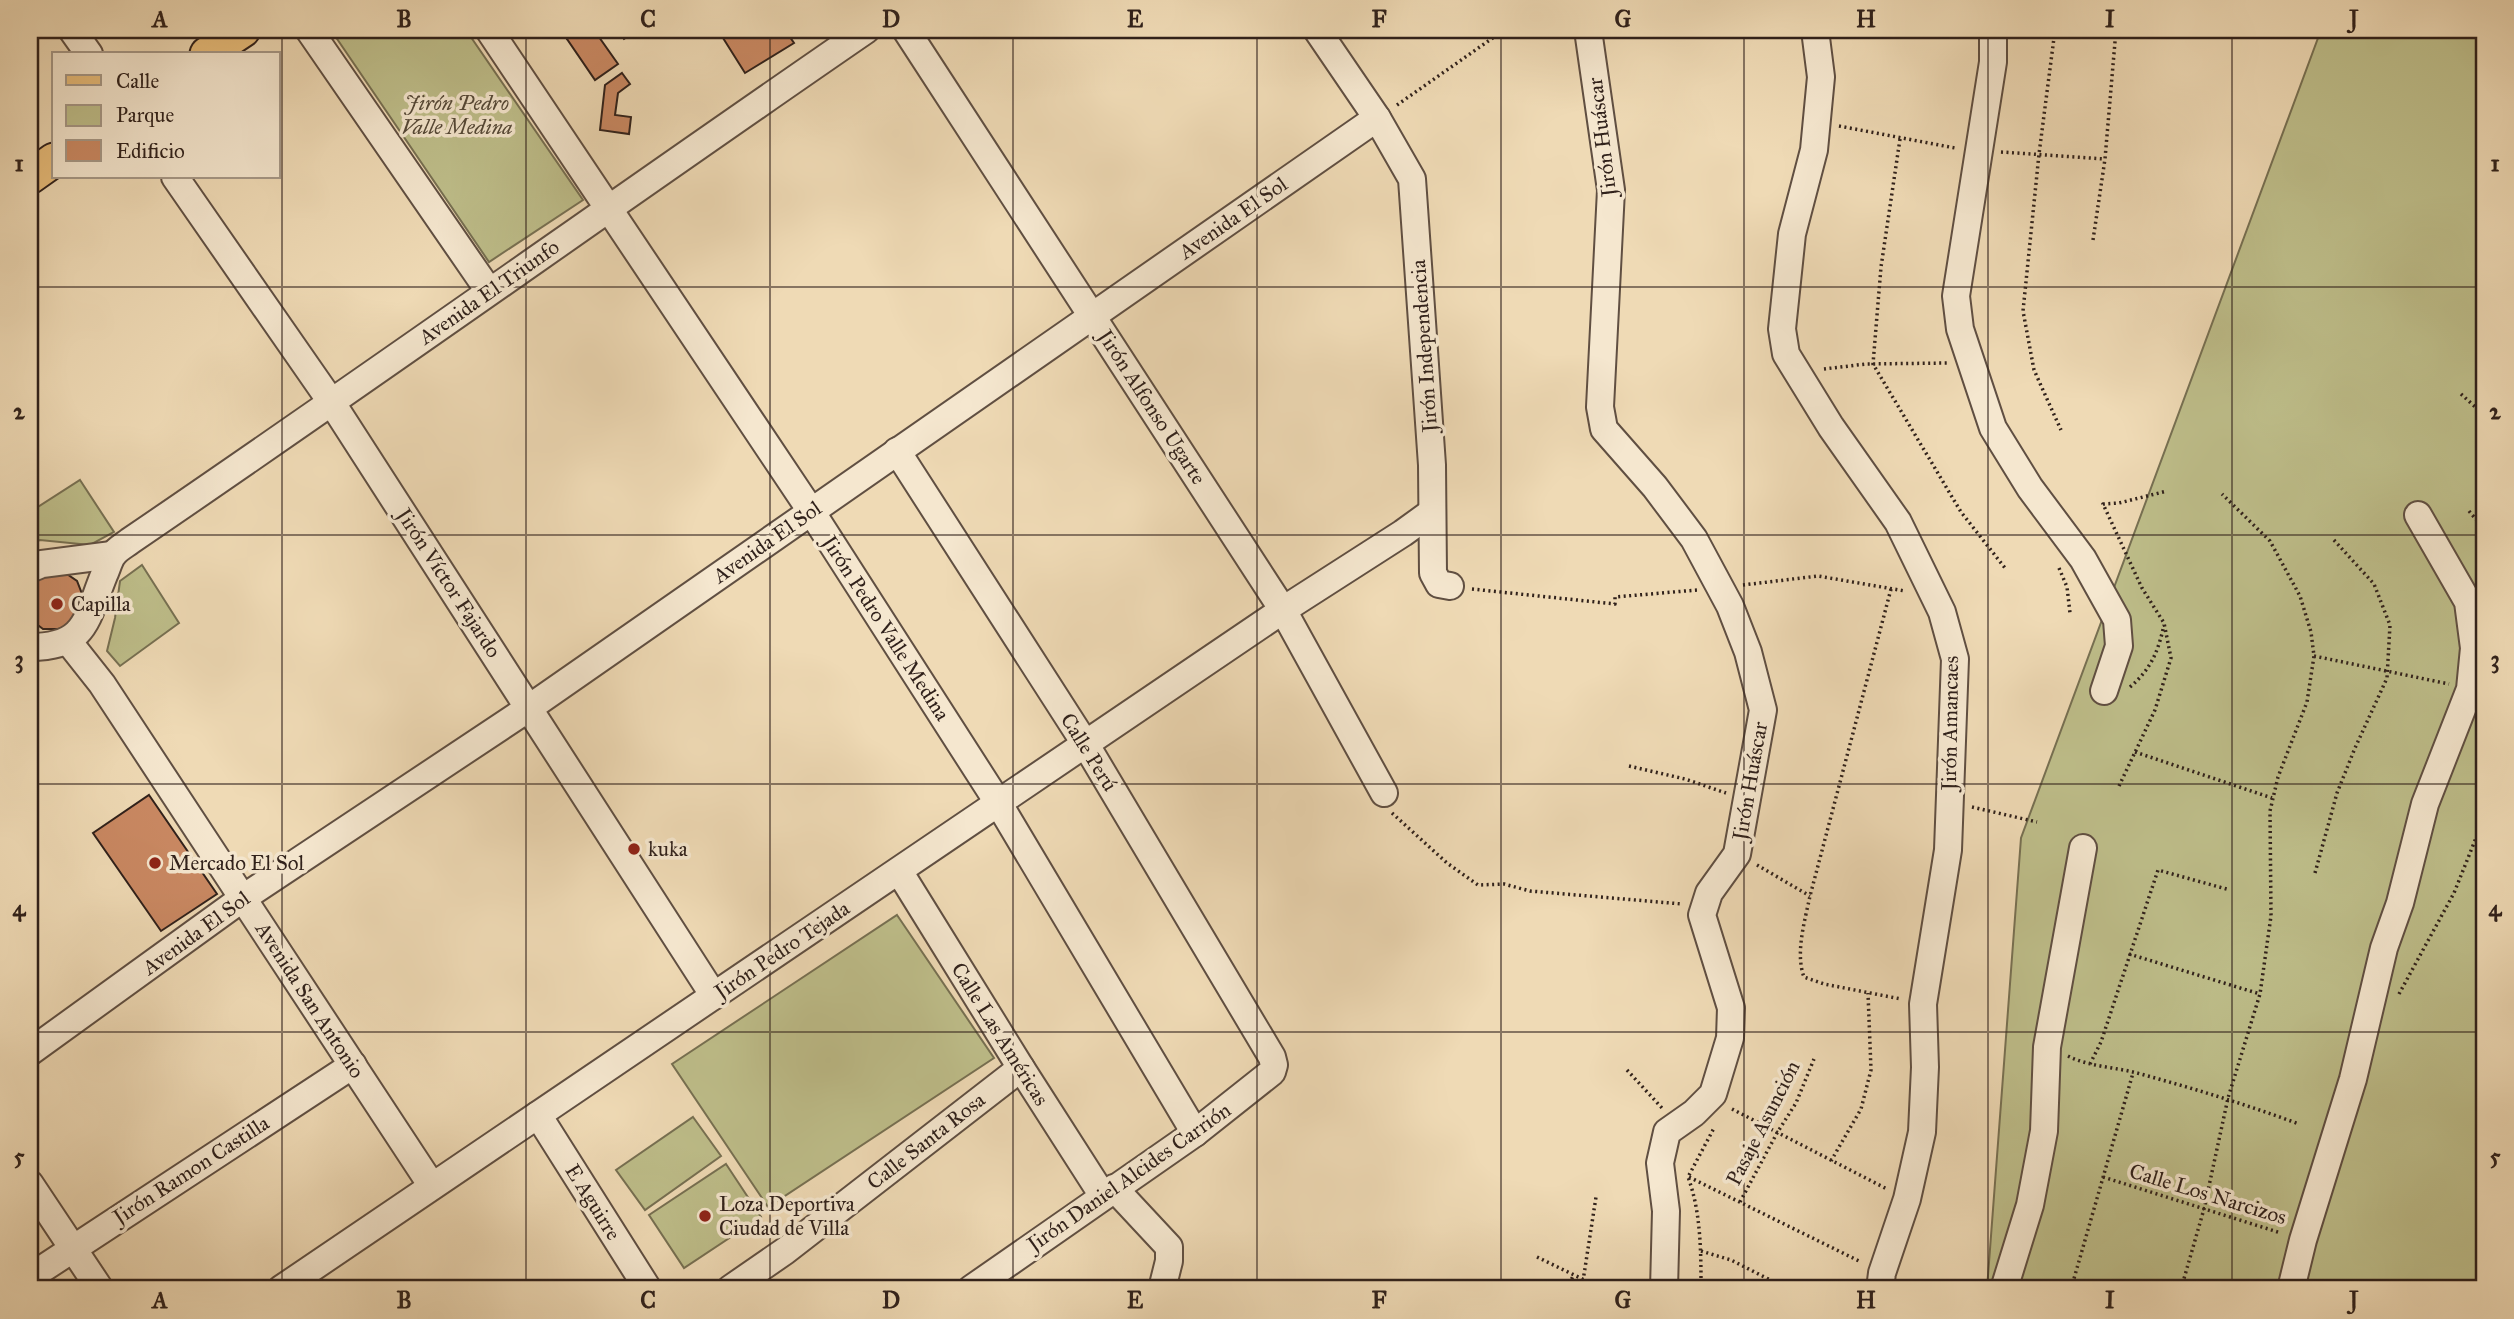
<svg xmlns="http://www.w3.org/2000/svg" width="2514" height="1319" viewBox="0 0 2514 1319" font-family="'IM FELL Great Primer',serif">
<rect width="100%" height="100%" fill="#efdab5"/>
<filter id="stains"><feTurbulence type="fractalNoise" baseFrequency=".00286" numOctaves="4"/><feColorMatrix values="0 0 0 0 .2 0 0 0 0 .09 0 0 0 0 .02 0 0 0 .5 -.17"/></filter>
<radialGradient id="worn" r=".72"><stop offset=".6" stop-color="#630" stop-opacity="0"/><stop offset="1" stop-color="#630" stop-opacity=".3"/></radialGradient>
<!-- green -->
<g fill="#bebe8a" stroke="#777052" stroke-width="2">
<polygon points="331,30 466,30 583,200 489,262"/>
<polygon points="2321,30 2484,30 2484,1289 1987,1289 2021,838"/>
<polygon points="80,480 114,532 90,545 40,540 30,544 30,512"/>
<polygon points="142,565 179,623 120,666 107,651 115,618 120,581"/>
<polygon points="897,915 994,1058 768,1207 672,1064"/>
<polygon points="693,1117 721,1156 645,1210 616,1170"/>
<polygon points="726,1164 761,1217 684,1268 649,1215"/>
</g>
<!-- building -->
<g fill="#ca8963" stroke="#30211b" stroke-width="2">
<polygon points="561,30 581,30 567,39"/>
<polygon points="581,30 594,30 618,64 595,80 567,39"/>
<polygon points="618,30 638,30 624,39"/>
<polygon points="718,30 785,30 794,43 745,73"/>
<polygon points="622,73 630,84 618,93 615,115 631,117 629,134 600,130 605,85"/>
<polygon points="61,570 77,581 84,599 83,609 63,629 43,629 30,619 30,581"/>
<polygon points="149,795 217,894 161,931 93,833"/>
</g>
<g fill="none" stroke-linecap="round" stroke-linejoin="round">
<defs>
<g id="minor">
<polyline points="72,30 89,54"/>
<polyline points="309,30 489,291"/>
<polyline points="489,30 811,511 999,804 1195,1133"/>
<polyline points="906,30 1283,610 1384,793"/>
<polyline points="1317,30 1377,118 1412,179 1432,465 1433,573 1439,584 1450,586"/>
<polyline points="1588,30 1611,190 1600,407 1604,429 1655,487 1694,539 1730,606 1748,652 1763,710 1737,854 1709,893 1702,915 1731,1008 1730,1038 1713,1094 1694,1113 1667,1132 1660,1163 1666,1211 1664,1289"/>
<polyline points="1815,30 1821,77 1814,150 1792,234 1782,329 1786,354 1831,427 1898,522 1942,612 1955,659 1948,850 1923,1004 1925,1067 1922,1132 1907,1199 1882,1273 1880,1289"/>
<polyline points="1993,30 1993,62 1956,296 1960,329 1993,428 2030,488 2083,559 2117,620 2119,646 2104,691"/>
<polyline points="175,177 332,403 714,996"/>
<polyline points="897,451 1086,745 1272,1057 1274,1065 1272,1072 1195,1133 971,1289"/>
<polyline points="30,569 42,564 112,555"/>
<polyline points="68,641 102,684 432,1186"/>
<path d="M30,647C87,647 86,619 104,575C107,569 109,560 113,555C117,549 125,545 130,541C377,373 620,199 866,30"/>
<polyline points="899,871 1021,1068 1103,1196"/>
<polyline points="30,1052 243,898 529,708 1377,118"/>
<polyline points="538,1115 648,1289"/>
<polyline points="30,1184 100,1289"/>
<polyline points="1114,1188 1169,1247 1169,1261 1162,1289"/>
<polyline points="30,1277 353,1065"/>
<polyline points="281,1289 1283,610 1403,533 1432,512"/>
<polyline points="730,1289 785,1251 1021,1068"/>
<polyline points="2004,1289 2030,1205 2044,1131 2047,1047 2083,848"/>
<polyline points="2291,1289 2303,1240 2353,1079 2384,948 2400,903 2425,804 2470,689 2474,648 2468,602 2418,515"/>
</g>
<g id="major">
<polyline points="207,54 243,30"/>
<polyline points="30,177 54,160"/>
</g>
</defs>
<!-- minor casing -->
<use href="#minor" stroke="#604f42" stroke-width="30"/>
<!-- major casing -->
<use href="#major" stroke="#30211b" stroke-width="37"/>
<!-- path -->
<g stroke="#30211b" stroke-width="3.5" stroke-dasharray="2 3.5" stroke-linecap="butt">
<polyline points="2055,30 2039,154 2023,311 2034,370 2061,430"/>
<polyline points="1397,105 1504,30"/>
<polyline points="1839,126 1955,148"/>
<polyline points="1900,139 1881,267 1873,364 1961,512 2005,568"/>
<polyline points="2001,152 2105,159"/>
<polyline points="2093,240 2105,159 2116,30"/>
<polyline points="1824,369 1866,364 1949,363"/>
<polyline points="2461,394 2484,415"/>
<polyline points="2469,511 2484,529"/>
<polyline points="2059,568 2067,587 2070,613"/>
<polyline points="1743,585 1818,576 1905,591"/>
<polyline points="1472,589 1615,604 1615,597 1697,590"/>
<path d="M1891,589L1810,896C1805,920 1795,953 1804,977L1824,984L1901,999"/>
<polyline points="2314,656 2449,684"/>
<path d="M2130,687C2151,669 2158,652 2164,625"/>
<polyline points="2135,752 2272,798"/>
<polyline points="1629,766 1685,779 1726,793"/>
<polyline points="2119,786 2155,710 2171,658 2164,623 2142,588 2103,504 2119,503 2167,491"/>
<polyline points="1972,807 2037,822"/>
<polyline points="1392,813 1447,863 1478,885 1504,884 1530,891 1682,904"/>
<polyline points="1757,865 1810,896"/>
<polyline points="2315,873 2337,793 2355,748 2387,678 2390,625 2374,584 2333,539"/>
<polyline points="2129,954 2260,994"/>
<polyline points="2399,994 2454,893 2484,818"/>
<path d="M2068,1056C2090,1067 2115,1067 2137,1073C2192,1088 2245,1104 2299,1124"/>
<polyline points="2090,1064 2101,1042 2158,870 2230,890"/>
<polyline points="1627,1070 1662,1108"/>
<polyline points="1732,1109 1887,1189"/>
<polyline points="1831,1161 1861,1109 1871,1070 1868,993"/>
<polyline points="1689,1177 1861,1262"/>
<polyline points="2103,1177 2281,1233"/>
<polyline points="1740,1202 1777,1133 1796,1103 1814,1059"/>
<polyline points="1701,1251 1731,1260 1788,1289"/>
<polyline points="1537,1257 1603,1289"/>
<polyline points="1583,1281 1596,1197"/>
<polyline points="2073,1284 2090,1289"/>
<polyline points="1567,1289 1573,1276"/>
<path d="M1701,1289C1701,1252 1701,1212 1688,1177L1714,1128"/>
<polyline points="2071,1289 2133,1073"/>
<polyline points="2181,1289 2204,1209 2228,1098 2260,994 2271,916 2270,811 2278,777 2307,702 2314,656 2311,632 2300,596 2270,541 2222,494"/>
</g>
<!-- minor -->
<use href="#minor" stroke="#f5e7cf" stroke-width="26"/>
<!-- major -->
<use href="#major" stroke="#e8bd7a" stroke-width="33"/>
</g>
<!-- grid -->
<path fill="none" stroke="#30211b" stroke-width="2" stroke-opacity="0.55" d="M282,30V1289M526,30V1289M770,30V1289M1013,30V1289M1257,30V1289M1501,30V1289M1744,30V1289M1988,30V1289M2232,30V1289M30,287H2484M30,535H2484M30,784H2484M30,1032H2484"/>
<!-- markers -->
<g fill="#8f2418" stroke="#f5e7cf" stroke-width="2.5">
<circle cx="57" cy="604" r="7"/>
<circle cx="634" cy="849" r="7"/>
<circle cx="155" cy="863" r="7"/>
<circle cx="705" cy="1216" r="7"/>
</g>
<g text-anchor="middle" stroke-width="7" stroke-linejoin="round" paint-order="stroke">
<!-- park labels -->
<g font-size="21" font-style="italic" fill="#544837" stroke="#f5e7cf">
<text x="457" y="110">Jirón Pedro<tspan x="457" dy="24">Valle Medina</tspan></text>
</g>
<!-- street labels -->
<g font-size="21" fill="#30211b" stroke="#f5e7cf">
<text transform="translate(1602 137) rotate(-97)" y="7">Jirón Huáscar</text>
<text transform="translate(1233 218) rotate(-35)" y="7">Avenida El Sol</text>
<text transform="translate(489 292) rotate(-35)" y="7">Avenida El Triunfo</text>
<text transform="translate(1424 346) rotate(-94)" y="7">Jirón Independencia</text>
<text transform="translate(1152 407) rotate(57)" y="7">Jirón Alfonso Ugarte</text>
<text transform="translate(767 542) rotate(-35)" y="7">Avenida El Sol</text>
<text transform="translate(449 583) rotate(57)" y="7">Jirón Víctor Fajardo</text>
<text transform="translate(886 628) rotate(57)" y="7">Jirón Pedro Valle Medina</text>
<text transform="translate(1950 723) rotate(-89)" y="7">Jirón Amancaes</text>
<text transform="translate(1089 752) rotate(58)" y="7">Calle Perú</text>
<text transform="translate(1750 781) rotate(-80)" y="7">Jirón Huáscar</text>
<text transform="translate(196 933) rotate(-36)" y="7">Avenida El Sol</text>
<text transform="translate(782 950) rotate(-34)" y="7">Jirón Pedro Tejada</text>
<text transform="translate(310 1000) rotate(57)" y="7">Avenida San Antonio</text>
<text transform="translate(1000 1034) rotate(58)" y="7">Calle Las Américas</text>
<text transform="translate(1763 1123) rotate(-63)" y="7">Pasaje Asunción</text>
<text transform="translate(926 1141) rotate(-38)" y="7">Calle Santa Rosa</text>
<text transform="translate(191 1170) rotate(-33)" y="7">Jirón Ramon Castilla</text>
<text transform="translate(1129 1177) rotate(-35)" y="7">Jirón Daniel Alcides Carrión</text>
<text transform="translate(2208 1194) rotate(17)" y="7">Calle Los Narcizos</text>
<text transform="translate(593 1202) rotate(58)" y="7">E Aguirre</text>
</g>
<!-- poi labels -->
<g font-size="21" fill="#30211b" stroke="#f5e7cf" text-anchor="start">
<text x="71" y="611">Capilla</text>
<text x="648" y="856">kuka</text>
<text x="169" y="870">Mercado El Sol</text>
<text x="719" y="1211">Loza Deportiva<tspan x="719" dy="24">Ciudad de Villa</tspan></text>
</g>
</g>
<!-- margin -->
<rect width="2514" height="1319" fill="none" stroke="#efdab5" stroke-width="77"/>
<!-- legend -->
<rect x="52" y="52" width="228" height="126" fill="#f5e7cf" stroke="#a69887" stroke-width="2"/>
<rect x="66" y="75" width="35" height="10" fill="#e8bd7a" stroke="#a69887" stroke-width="2"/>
<text x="116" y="88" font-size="21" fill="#30211b">Calle</text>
<rect x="66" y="105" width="35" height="21" fill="#bebe8a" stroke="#a69887" stroke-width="2"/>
<text x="116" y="122" font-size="21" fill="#30211b">Parque</text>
<rect x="66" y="140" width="35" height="21" fill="#ca8963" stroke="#a69887" stroke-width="2"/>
<text x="116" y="158" font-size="21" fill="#30211b">Edificio</text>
<rect x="38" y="38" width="2438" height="1242" fill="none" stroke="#30211b" stroke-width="2.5"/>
<g font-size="23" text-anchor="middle" font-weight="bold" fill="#30211b">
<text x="160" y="27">A</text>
<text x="404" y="27">B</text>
<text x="648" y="27">C</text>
<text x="891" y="27">D</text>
<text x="1135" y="27">E</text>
<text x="1379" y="27">F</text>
<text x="1623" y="27">G</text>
<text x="1866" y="27">H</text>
<text x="2110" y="27">I</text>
<text x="2354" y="27">J</text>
<text x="19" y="171">1</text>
<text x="2495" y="171">1</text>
<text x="19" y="419">2</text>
<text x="2495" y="419">2</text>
<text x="19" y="667">3</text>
<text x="2495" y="667">3</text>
<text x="19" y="916">4</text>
<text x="2495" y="916">4</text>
<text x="19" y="1164">5</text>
<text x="2495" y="1164">5</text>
<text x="160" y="1308">A</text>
<text x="404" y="1308">B</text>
<text x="648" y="1308">C</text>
<text x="891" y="1308">D</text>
<text x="1135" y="1308">E</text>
<text x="1379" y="1308">F</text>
<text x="1623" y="1308">G</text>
<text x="1866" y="1308">H</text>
<text x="2110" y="1308">I</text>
<text x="2354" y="1308">J</text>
</g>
<rect width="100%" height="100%" filter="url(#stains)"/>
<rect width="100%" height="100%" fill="url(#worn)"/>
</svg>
